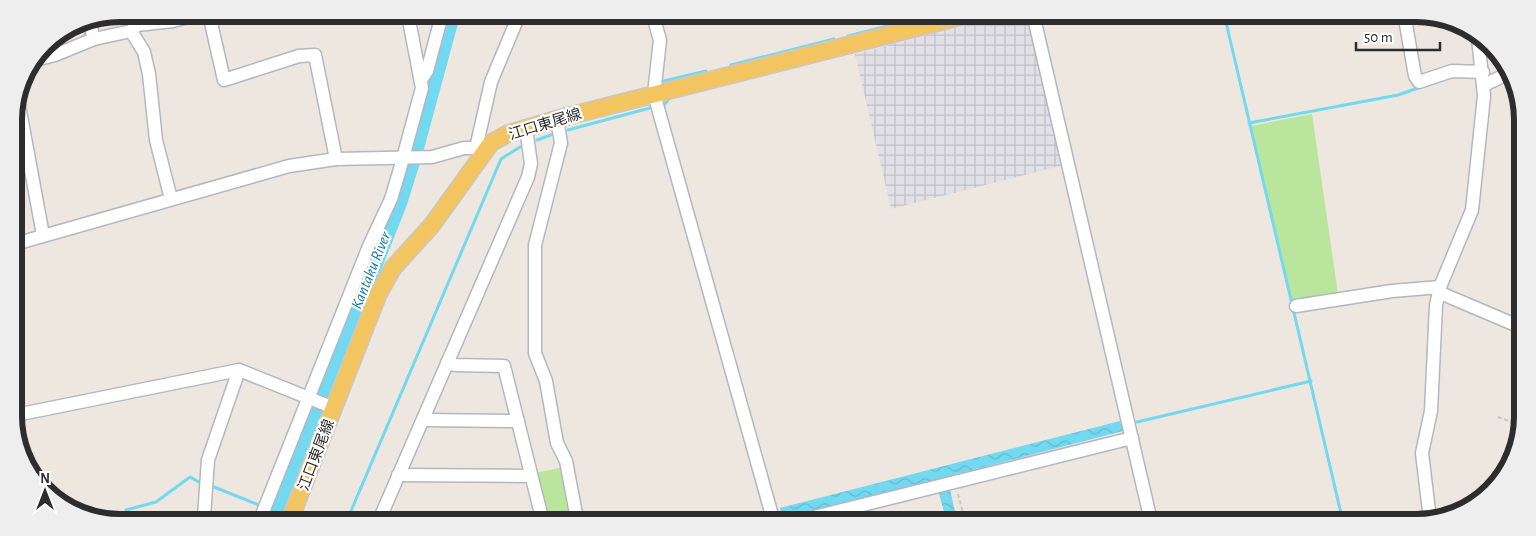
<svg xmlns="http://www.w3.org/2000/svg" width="1536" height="536" viewBox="0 0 1536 536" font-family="'Alegreya Sans','Noto Sans JP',sans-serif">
<defs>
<pattern id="industrial-grid" width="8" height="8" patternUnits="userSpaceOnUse" patternTransform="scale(1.25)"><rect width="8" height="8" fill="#e1e0e7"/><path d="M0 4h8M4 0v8" fill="none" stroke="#c1c0c6"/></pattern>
<pattern id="water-waves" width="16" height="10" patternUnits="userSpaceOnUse" patternTransform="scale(1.25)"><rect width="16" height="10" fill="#72d9f0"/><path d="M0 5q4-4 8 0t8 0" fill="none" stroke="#63bbce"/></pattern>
</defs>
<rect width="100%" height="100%" fill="#eee7df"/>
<!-- industrial -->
<polygon fill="url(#industrial-grid)" points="995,17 1030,18 1064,165 891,209 855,54"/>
<!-- grass -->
<g fill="#bae59c">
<polygon points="1312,114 1338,294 1292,301 1251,126"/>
<polygon points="565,467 574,519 546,519 535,473"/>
</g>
<!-- water -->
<g fill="url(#water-waves)">
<polygon points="1120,421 1123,431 783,519 780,508"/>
<polygon points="950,490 957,520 946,520 939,493"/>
</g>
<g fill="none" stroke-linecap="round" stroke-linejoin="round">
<!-- stream -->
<g stroke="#72d9f0" stroke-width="3">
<polyline points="1225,18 1343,522"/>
<polyline points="82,21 86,37"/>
<polyline points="848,36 923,17"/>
<polyline points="731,65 834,39"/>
<polyline points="664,81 706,71"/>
<polyline points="664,105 668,100"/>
<polyline points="1249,123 1398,95 1421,87"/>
<polyline points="568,130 650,108"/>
<polyline points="537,140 551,135"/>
<polyline points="1137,422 1311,381"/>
<polyline points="214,487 259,505"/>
<polyline points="126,510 156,502 190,477 199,482"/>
<polyline points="348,518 501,159 520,147"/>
</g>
<!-- river -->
<polyline stroke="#72d9f0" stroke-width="20" points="272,517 397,203 412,155 450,15"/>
<defs>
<g id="minor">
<polyline points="209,14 224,80 299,56 315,55 336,159"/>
<polyline points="653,16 660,40 654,94 773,519"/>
<polyline points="1034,18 1151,521"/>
<polyline points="1405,19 1415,76 1419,82 1452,71 1483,72"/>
<polyline points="89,20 94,39"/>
<polyline points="131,31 137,25 173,21 199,14"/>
<polyline points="35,60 55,55 94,39 131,31 144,52 149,74 156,140 171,199"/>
<polyline points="421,80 427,71 442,15"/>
<polyline points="1484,85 1507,74"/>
<polyline points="18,100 43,235"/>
<polyline points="557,119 561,143 535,245 535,353 546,381 557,443 566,461 577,519"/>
<polyline points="476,148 491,82 519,15"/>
<polyline points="15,244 289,166 336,159 432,157 464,148 476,148 483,151"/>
<polyline points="1438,292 1518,326"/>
<polyline points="1296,306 1392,291 1440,287"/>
<polyline points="447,363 455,365 504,366 542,518"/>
<polyline points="16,415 239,370 334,408"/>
<polyline points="423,420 518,421"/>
<polyline points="398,475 531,476"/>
<polyline points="204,517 208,460 239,370"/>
<polyline points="261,517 369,246 391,199 400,169 422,88 408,15"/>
<polyline points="380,518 528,177 531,164 526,128"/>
<polyline points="1430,519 1422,453 1431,411 1436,305 1440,287 1472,210 1484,96 1478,38"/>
<polyline points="802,520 1132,438"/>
</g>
<polyline id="major" points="291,517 378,295 393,268 432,225 491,143 507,134 557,119 959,17"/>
</defs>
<!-- minor casing -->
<use href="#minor" stroke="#b3b7c0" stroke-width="15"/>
<!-- major casing -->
<use href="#major" stroke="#c8c8c8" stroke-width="19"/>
<!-- path -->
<g stroke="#c8c8c8" stroke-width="2" stroke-dasharray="4 2.5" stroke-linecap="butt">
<polyline points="1498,417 1517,424"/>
<polyline points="958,494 965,520"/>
</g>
<!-- minor -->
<use href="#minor" stroke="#fff" stroke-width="12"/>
<!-- major -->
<use href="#major" stroke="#f3c560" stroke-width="16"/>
</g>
<g text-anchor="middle" stroke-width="4.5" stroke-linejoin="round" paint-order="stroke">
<!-- street labels -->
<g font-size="15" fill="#2d2d2d" stroke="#fff">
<text transform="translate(545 124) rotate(-17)" y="5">江口東尾線</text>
<text transform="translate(316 455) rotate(-69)" y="5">江口東尾線</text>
</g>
<!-- water labels -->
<g font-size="16" font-style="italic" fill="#0c7aa1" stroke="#fff">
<text transform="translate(370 270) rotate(-68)" y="6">Kantaku River</text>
</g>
</g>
<!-- crop -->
<path d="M0 0H1536V536H0ZM120 22H1416A98 98 0 0 1 1514 120V416A98 98 0 0 1 1416 514H120A98 98 0 0 1 22 416V120A98 98 0 0 1 120 22Z" fill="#eee" fill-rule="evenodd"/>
<path fill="none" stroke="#2d2d2d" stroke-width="6" d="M120 22H1416A98 98 0 0 1 1514 120V416A98 98 0 0 1 1416 514H120A98 98 0 0 1 22 416V120A98 98 0 0 1 120 22Z"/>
<!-- north arrow -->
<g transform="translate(45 491)" stroke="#ffffff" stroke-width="4" paint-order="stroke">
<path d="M0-4L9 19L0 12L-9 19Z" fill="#2d2d2d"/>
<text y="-8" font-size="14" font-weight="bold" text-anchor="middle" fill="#2d2d2d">N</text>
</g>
<!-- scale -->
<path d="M1356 42v8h84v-8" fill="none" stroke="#2d2d2d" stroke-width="2.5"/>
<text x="1364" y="42" font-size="15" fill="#2d2d2d" stroke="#ffffff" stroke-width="4" paint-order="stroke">50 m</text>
</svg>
